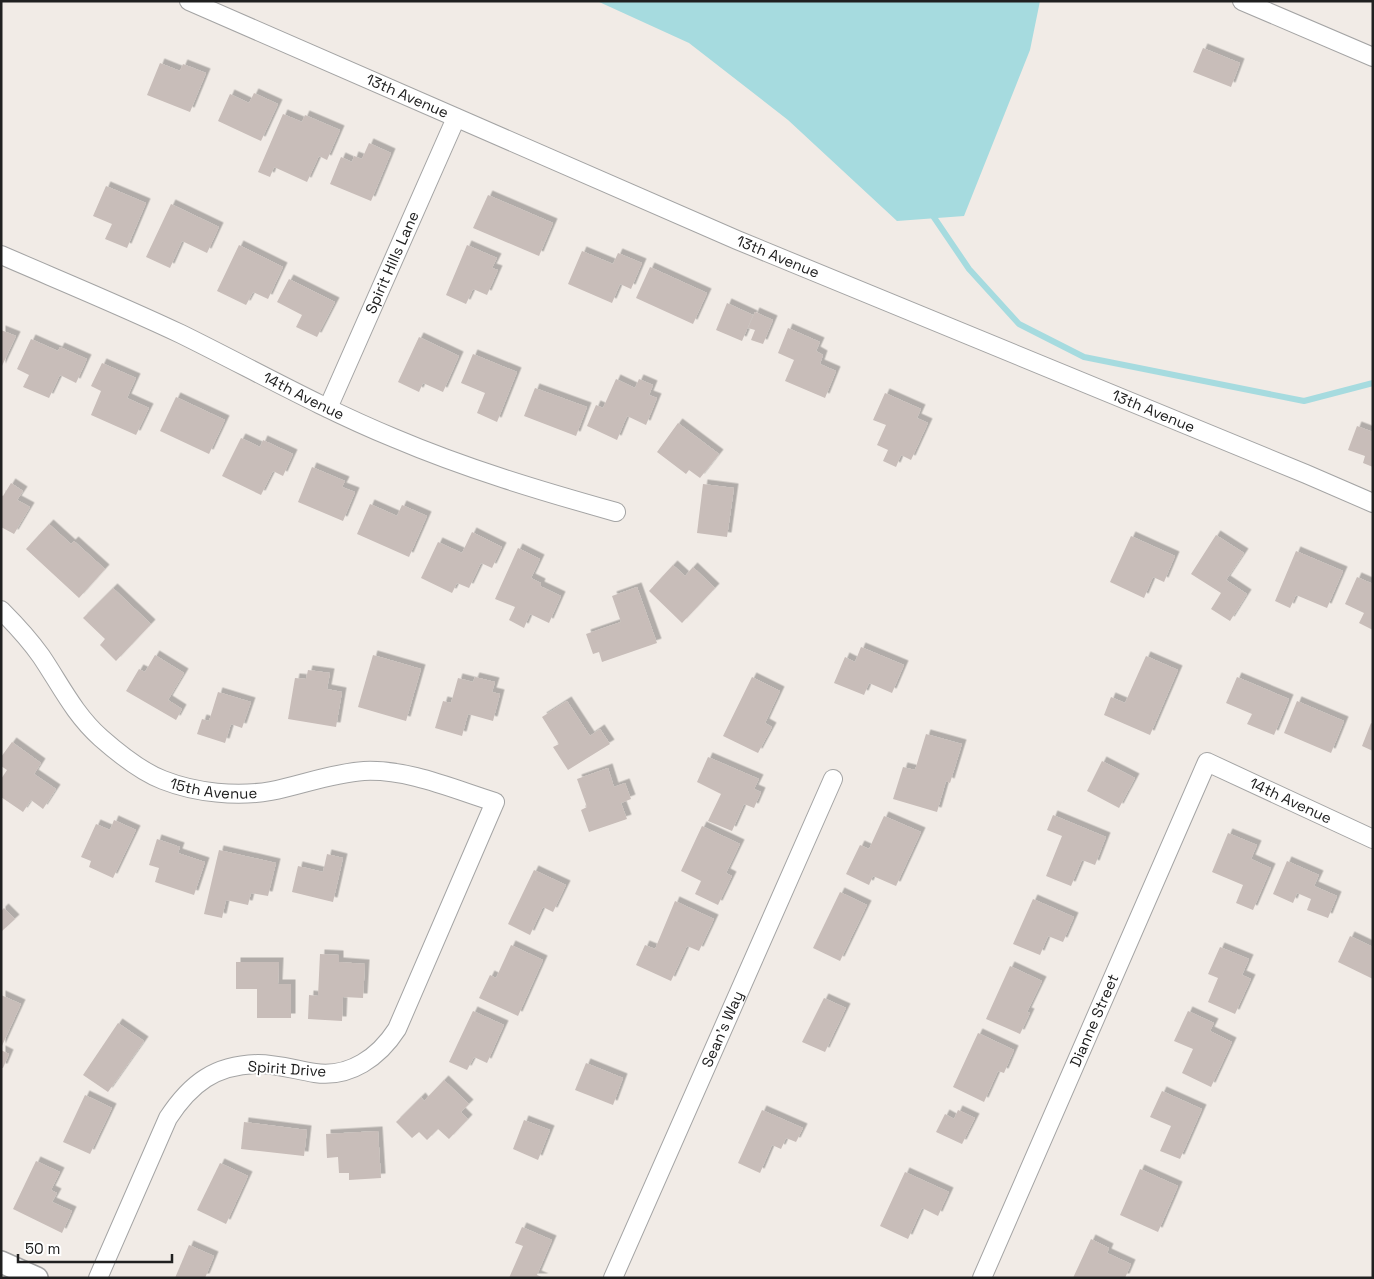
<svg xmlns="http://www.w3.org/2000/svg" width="1374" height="1279" viewBox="0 0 1374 1279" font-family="'Space Grotesk',sans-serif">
<defs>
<filter id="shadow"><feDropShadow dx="4.5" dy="-4.5" stdDeviation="0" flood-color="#0004"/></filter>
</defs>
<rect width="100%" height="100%" fill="#f1ebe6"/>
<!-- water -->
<polygon fill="#a6dbdf" points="597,1 1040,1 1030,50 964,216 897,221 788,120 689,43"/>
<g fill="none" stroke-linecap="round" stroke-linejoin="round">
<!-- stream -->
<polyline stroke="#a6dbdf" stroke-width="6" points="931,213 969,269 1019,324 1084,357 1304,401 1373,383"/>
</g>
<!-- building -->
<g fill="#c8bdb9" filter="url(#shadow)">
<polygon points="1203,48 1240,63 1231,87 1193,72"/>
<polygon points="160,63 180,71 183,64 206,73 190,112 147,95"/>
<polygon points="254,93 278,104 261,141 218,121 230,94 249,103"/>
<polygon points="283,114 302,122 305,115 340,130 327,160 319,156 307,182 274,167 270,177 258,172"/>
<polygon points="369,143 391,153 371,201 330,184 341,157 352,162 354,156 362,159"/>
<polygon points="106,186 146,203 127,248 105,239 112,224 93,216"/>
<polygon points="488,195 553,223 539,256 473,228"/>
<polygon points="171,204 219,227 207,253 182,241 170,268 146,257"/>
<polygon points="239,245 283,267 268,299 253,292 246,305 217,291"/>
<polygon points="467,245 497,258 492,268 498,270 487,295 473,289 466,304 446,295"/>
<polygon points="582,251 613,264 618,253 642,263 631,289 620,284 612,303 568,284"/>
<polygon points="650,267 707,293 693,324 636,298"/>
<polygon points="289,279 335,302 317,337 296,327 302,315 277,302"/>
<polygon points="727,303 753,315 742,341 716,330"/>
<polygon points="755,312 773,320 763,344 751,340 755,330 748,328"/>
<polygon points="788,328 820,342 816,351 823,355 820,364 836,371 825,398 785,381 794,360 778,353"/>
<polygon points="1,330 16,336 1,368"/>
<polygon points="419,337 459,356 443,392 423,383 419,392 398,382"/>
<polygon points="31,339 58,351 60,347 87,359 76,383 60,375 49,398 23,387 29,375 17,369"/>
<polygon points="473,354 517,372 497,422 477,413 485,393 461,383"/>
<polygon points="102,363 136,378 127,398 149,408 136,435 91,415 101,391 91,386"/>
<polygon points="616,379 635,388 639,379 653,385 649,395 657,398 646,425 627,416 617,440 587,426 596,405 603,408"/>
<polygon points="535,388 587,407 576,436 524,416"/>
<polygon points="885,393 921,409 917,418 928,423 911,460 901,455 896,467 883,461 888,450 877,445 886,425 873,420"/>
<polygon points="176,397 225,420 209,454 160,431"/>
<polygon points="678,423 719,454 700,478 689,470 686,474 657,452"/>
<polygon points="1357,426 1373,432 1373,467 1363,463 1365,456 1348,450"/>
<polygon points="241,438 260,447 263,440 293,454 283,476 273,471 261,495 222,476"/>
<polygon points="312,467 345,481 342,487 355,492 343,521 298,502"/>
<polygon points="11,483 23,491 17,500 30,507 14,534 1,527 1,495 3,496"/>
<polygon points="703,484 734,488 727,537 697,533"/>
<polygon points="370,504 397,516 402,505 427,516 409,557 357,534"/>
<polygon points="49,524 71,544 74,541 105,569 79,598 26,549"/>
<polygon points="472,532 502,547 492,568 481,563 469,588 457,583 452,593 421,578 438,542 462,553"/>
<polygon points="1216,535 1244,553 1226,580 1247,594 1230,621 1211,609 1221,593 1191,574"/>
<polygon points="1131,536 1175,556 1164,582 1153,577 1144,598 1110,582"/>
<polygon points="518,548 540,559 531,578 541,583 540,586 561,596 549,623 530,614 524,628 509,620 515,607 495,599"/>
<polygon points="1296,551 1343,571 1327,608 1296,595 1290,608 1275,601"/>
<polygon points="673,565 685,576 693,567 715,588 682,623 649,591"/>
<polygon points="1357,577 1373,584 1373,630 1359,623 1364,613 1345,604"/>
<polygon points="637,587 657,643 602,662 599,652 593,654 586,634 621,622 612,596"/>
<polygon points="113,588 151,624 116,661 100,645 105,639 83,618"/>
<polygon points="861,647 904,665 892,693 869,683 864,695 834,683 845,657 855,662"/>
<polygon points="155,655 184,673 168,700 182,709 176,720 126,691 139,669 145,672"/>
<polygon points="373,655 421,669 406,721 358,707"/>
<polygon points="1146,656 1178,670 1150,735 1104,715 1111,697 1125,703"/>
<polygon points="308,670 330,673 327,689 342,692 336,727 288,719 295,678 306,679"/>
<polygon points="475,677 495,682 492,692 500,694 493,721 468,714 462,736 435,728 443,701 451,703 458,678 473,682"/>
<polygon points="752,677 780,691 765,723 772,727 758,753 723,736"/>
<polygon points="1237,677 1289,699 1274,735 1247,724 1252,714 1226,703"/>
<polygon points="218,692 251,702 242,728 231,724 225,743 197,734 202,719 209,721"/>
<polygon points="567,701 590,736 600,729 610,744 568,770 553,747 559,744 542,717"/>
<polygon points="1297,701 1344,721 1331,753 1284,733"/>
<polygon points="1371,723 1373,724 1373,751 1362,746"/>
<polygon points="926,734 962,744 950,783 946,781 937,812 893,799 903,767 915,770"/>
<polygon points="12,742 41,763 34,774 56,789 43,809 31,800 23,812 1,797 1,779 7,770 1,766 1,757"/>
<polygon points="708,757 759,779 754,789 761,792 754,808 744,804 732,831 708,821 721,794 697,782"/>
<polygon points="1102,761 1135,778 1119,808 1087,791"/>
<polygon points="608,768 614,787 625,783 631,799 621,803 627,819 589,832 581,810 587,807 577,779"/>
<polygon points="1053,815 1106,837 1095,865 1082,860 1071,886 1046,876 1062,836 1047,830"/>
<polygon points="884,816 921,832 896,886 873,876 869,885 846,874 860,845 869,849"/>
<polygon points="114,820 136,830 113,878 89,867 91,861 81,857 96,824 110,830"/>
<polygon points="702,826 740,844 726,873 732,876 718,905 695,894 701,881 681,871"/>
<polygon points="1228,833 1257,845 1251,859 1271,868 1253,910 1236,903 1243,885 1212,872"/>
<polygon points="157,839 180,847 178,853 205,862 194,895 155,882 159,868 149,865"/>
<polygon points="219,850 276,863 268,896 251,893 248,905 226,900 222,918 204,914"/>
<polygon points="327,854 343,858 333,902 292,892 298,866 323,872"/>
<polygon points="1287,861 1319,875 1314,886 1337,896 1328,918 1307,910 1311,899 1297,893 1293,903 1273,894"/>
<polygon points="534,870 566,885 553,912 543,907 530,935 508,924"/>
<polygon points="840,892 867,905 840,961 813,948"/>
<polygon points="1033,899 1074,917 1063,942 1048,936 1040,955 1013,944"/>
<polygon points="675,901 714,919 699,951 687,946 671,981 636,965 645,945 655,949"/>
<polygon points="4,908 15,919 1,932 1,911"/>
<polygon points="1350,936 1373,947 1373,979 1338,962"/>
<polygon points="511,945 543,960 518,1016 479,998 490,975 496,978"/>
<polygon points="1220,947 1249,959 1242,975 1251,979 1235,1014 1208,1002 1218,978 1208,974"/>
<polygon points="320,954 339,955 339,962 365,964 363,998 343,997 342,1021 308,1019 309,995 318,996"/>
<polygon points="236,962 279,962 278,984 291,984 291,1018 257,1018 257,989 236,989"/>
<polygon points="1010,966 1042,981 1027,1012 1030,1013 1020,1034 986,1019"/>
<polygon points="1,995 21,1004 1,1048"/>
<polygon points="824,998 846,1008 825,1052 802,1042"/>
<polygon points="473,1011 504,1025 487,1063 474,1057 467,1070 449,1062"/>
<polygon points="1188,1011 1214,1023 1210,1031 1232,1042 1211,1087 1182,1073 1193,1049 1174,1041"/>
<polygon points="118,1023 144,1041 108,1092 83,1075"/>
<polygon points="978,1033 1014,1050 1004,1073 998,1071 984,1102 953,1087"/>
<polygon points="1,1050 9,1054 3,1068 1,1068"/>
<polygon points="586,1063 623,1078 613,1105 575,1090"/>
<polygon points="444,1080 469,1104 461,1112 468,1119 449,1139 438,1129 427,1140 419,1132 412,1138 396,1122 421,1097 424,1101"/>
<polygon points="1162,1091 1202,1109 1180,1159 1160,1151 1171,1126 1150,1117"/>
<polygon points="85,1095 112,1108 90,1154 63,1142"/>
<polygon points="762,1110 803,1128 796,1142 786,1138 781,1149 772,1145 760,1173 738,1163"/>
<polygon points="958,1110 975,1118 962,1144 936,1132 945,1114 954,1119"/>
<polygon points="524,1120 550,1130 538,1160 513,1149"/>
<polygon points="244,1122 307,1130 304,1156 241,1149"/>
<polygon points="378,1131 381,1178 349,1180 349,1173 339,1173 338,1157 327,1158 326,1134"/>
<polygon points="36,1161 60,1172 51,1190 57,1193 52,1202 72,1211 62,1233 13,1209"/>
<polygon points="220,1163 248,1176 226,1224 197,1210"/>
<polygon points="1140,1169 1178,1186 1158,1232 1120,1215"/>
<polygon points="905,1172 949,1192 938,1216 922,1208 908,1239 880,1226"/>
<polygon points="522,1227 552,1240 537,1275 544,1278 509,1278 523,1246 515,1243"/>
<polygon points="1091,1239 1109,1248 1107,1253 1131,1264 1125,1278 1073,1278"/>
<polygon points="189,1245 214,1256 205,1278 175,1278"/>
</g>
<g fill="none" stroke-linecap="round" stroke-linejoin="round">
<defs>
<g id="minor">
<path id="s1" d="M189,1L737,240L1306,474L1373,503"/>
<polyline points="1242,1 1373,57"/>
<path id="s2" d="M1,255C61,281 122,306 181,334C252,369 321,408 394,438C467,469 541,491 616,512"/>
<path id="s3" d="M328,408L456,118"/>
<path id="s4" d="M1,610C15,624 29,639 41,656C60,684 74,714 101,738C118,753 142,772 163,780C196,793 237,797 271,791C302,785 332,773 364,771C409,769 453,789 495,802L397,1029C379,1057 350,1078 315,1073C296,1070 277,1064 258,1064C215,1065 191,1083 168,1118L98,1278"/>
<path id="s5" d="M613,1278L833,779"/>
<path id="s6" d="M982,1278L1207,762L1373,839"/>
</g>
<polyline id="tertiary" points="1,1262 37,1278"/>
</defs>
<!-- minor casing -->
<use href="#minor" stroke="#a4a4a4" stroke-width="20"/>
<!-- tertiary casing -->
<use href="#tertiary" stroke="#a4a4a4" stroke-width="24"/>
<!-- minor -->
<use href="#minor" stroke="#fff" stroke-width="18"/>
<!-- tertiary -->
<use href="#tertiary" stroke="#fff" stroke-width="21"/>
</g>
<g text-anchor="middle" stroke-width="4" stroke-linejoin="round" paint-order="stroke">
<!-- street labels -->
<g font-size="15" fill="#202020" stroke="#fff">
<text dy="5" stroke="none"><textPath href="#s1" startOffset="238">13th Avenue</textPath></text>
<text dy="5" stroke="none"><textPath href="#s1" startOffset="642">13th Avenue</textPath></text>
<text dy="5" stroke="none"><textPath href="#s3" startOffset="159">Spirit Hills Lane</textPath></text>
<text dy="5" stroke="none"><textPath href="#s2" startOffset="334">14th Avenue</textPath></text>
<text dy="5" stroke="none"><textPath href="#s1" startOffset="1048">13th Avenue</textPath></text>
<text dy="5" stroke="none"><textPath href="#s4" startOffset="290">15th Avenue</textPath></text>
<text dy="5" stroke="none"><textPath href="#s6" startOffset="655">14th Avenue</textPath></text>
<text dy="5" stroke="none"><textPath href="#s6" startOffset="281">Dianne Street</textPath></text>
<text dy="5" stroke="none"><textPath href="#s5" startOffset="272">Sean's Way</textPath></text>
<text transform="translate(287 1069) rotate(4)" y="5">Spirit Drive</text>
</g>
</g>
<!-- border -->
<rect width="1374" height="1279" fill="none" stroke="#202020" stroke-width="5"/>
<!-- scale -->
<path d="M18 1254v8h154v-8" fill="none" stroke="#202020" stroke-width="2.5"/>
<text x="25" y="1254" font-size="15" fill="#202020" stroke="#ffffff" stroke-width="4" paint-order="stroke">50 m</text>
</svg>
